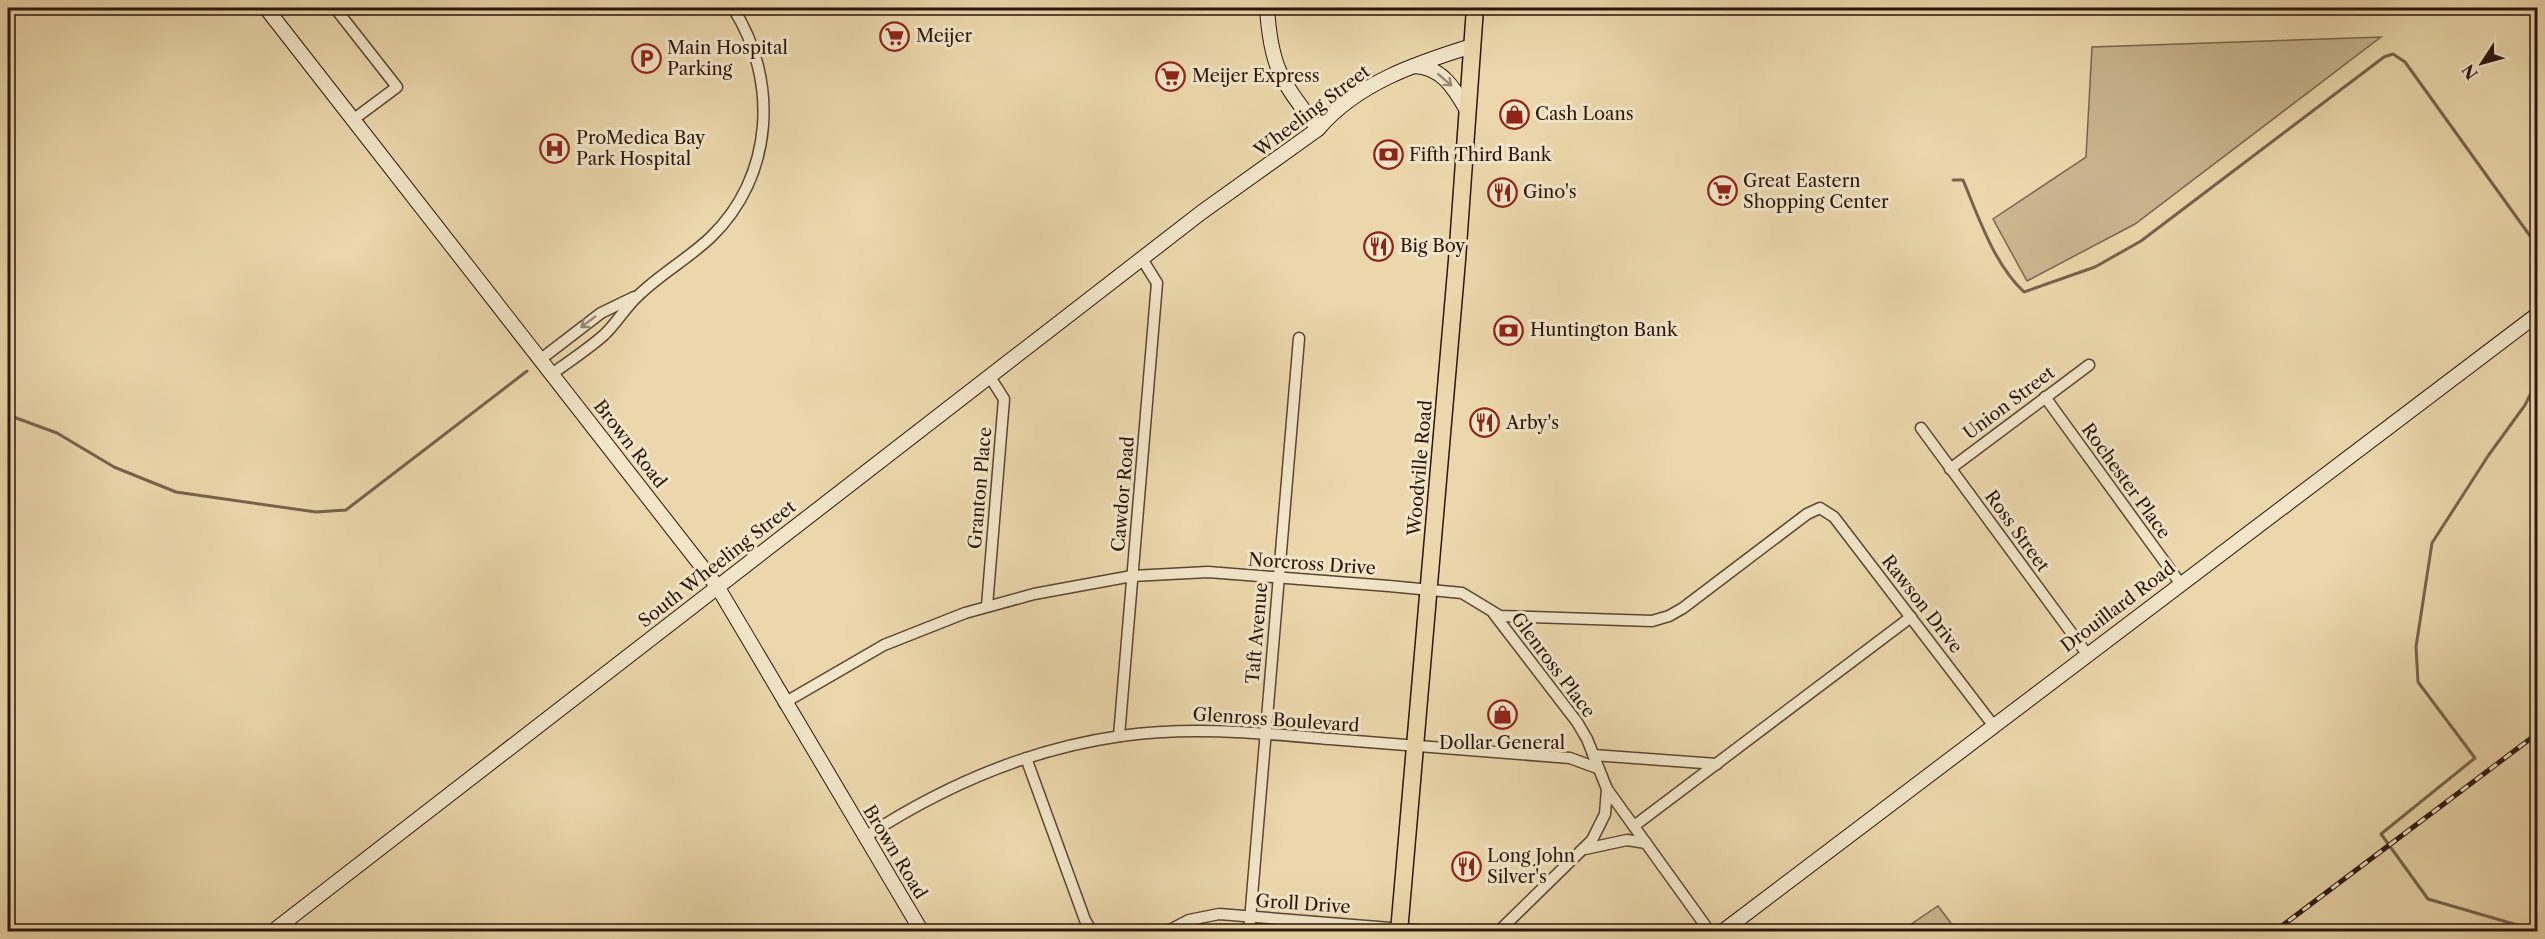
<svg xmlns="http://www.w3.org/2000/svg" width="2545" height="939" viewBox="0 0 2545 939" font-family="'Libre Caslon Text',serif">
<rect width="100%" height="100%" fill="#ebd7ab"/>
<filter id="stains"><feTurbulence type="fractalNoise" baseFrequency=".00333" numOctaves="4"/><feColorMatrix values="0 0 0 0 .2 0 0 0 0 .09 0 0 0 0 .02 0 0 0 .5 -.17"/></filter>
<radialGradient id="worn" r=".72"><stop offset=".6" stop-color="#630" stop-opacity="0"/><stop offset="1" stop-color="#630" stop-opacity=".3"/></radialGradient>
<!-- green -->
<g fill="#cab690" stroke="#7a664e" stroke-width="1.5">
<polygon points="2381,37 2135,224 2027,281 1993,219 2086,157 2092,47"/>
<polygon points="1938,906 1957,931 1901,931"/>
</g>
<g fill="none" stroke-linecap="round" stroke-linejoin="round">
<!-- stream -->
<g stroke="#77624b" stroke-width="3">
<path d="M1953,180H1963C1979,218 1994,264 2024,292L2095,267L2141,241L2384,57L2393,54L2405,62L2538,247"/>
<polyline points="2538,379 2525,405 2488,456 2432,543 2416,647 2418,682 2475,758 2381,834 2428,899 2538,931"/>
<polyline points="8,415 57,433 114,467 176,492 316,512 346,510 527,371"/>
</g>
<defs>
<g id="street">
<polyline points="335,8 397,87 354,119"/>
<polyline points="541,359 601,313 634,297"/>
<path d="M553,373C570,361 588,349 604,335C617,323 626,306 640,294C662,273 689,258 711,237C774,176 779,80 733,8"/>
<polyline points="2045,397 2180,583"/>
<polyline points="1921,428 2087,654"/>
<polyline points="1950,469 2089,365"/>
<polyline points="987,606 1004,399 990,377"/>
<polyline points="1494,614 1577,722 1587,739 1607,789 1710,932"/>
<polyline points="784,703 884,645 965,613 1034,594 1132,576 1208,572 1389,586 1462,593 1500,616 1652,621 1669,616 1683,608 1807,514 1820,508 1834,517 1993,725"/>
<polyline points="1119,736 1157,283 1142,259"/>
<polyline points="1593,755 1717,764"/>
<polyline points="1026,758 1085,920 1092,932"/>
<polyline points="1634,826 1911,617"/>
<path d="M865,837C943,786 1028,749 1121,736C1191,726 1260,733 1330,739C1410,745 1490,752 1570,758L1597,768"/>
<polyline points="1585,849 1627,840 1646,843"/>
<polyline points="1166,932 1189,920 1219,914 1440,932"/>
<polyline points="1249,932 1299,338"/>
<polyline points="1498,932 1592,840 1605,814 1607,789"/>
</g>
<g id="secondary">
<polyline points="266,8 717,586 922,932"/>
<path d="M1267,8C1271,70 1282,81 1318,129"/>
<path d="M1414,66C1443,67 1455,90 1468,112"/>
<path d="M272,932L1202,212L1318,129C1357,83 1417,63 1472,46"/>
<polyline points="1722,932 2538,314"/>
</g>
<polyline id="primary" points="1399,932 1457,260 1475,8"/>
</defs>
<!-- street casing -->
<use href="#street" stroke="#5b4634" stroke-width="13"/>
<!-- secondary casing -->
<use href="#secondary" stroke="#2b160c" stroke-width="16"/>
<!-- primary casing -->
<use href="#primary" stroke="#2b160c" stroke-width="19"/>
<!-- street -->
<use href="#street" stroke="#f2e5c8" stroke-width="10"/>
<!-- secondary -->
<use href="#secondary" stroke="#f2e5c8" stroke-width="14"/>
<!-- primary -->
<use href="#primary" stroke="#ebd7ab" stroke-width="16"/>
<defs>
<polyline id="rail" points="2274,932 2538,733"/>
</defs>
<!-- rail casing -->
<use href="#rail" stroke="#2b160c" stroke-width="5"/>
<!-- rail -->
<use href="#rail" stroke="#f2e5c8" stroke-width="3" stroke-dasharray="9" stroke-linecap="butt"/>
</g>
<!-- one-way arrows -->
<defs><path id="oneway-shaft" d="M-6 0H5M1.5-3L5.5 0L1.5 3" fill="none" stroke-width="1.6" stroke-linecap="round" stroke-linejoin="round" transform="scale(1.5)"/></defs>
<g stroke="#988873">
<use href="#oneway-shaft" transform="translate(1445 80) rotate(41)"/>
<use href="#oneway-shaft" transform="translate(588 322) rotate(143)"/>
</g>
<!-- icons -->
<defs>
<symbol id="supermarket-ring" viewBox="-11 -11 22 22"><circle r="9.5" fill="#f2e5c8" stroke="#8f2418" stroke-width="1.5"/><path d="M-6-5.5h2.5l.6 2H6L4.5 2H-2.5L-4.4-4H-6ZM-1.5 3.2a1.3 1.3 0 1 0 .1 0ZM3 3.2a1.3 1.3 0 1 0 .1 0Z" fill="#8f2418"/></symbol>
<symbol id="parking-ring" viewBox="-11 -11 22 22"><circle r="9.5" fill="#f2e5c8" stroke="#8f2418" stroke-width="1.5"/><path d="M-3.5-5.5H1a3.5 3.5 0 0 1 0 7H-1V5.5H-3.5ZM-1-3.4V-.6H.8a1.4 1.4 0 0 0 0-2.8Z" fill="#8f2418"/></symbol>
<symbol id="shop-ring" viewBox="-11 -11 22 22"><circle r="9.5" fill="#f2e5c8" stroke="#8f2418" stroke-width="1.5"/><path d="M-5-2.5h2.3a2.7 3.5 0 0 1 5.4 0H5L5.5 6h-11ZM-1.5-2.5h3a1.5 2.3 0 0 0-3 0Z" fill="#8f2418"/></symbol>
<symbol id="hospital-ring" viewBox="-11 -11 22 22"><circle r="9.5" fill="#f2e5c8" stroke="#8f2418" stroke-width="1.5"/><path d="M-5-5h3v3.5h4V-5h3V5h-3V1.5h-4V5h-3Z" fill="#8f2418"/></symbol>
<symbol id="bank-ring" viewBox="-11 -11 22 22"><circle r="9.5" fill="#f2e5c8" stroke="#8f2418" stroke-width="1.5"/><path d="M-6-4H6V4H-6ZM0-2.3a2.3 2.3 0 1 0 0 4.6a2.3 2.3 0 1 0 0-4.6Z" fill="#8f2418"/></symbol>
<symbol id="restaurant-ring" viewBox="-11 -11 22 22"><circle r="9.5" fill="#f2e5c8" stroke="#8f2418" stroke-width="1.5"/><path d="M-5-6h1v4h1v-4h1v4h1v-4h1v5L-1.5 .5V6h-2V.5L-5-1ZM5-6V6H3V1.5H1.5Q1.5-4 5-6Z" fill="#8f2418"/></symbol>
</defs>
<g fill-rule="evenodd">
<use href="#supermarket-ring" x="878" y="20" width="33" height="33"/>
<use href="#parking-ring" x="630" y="42" width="33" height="33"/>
<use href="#supermarket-ring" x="1154" y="60" width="33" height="33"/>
<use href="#shop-ring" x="1498" y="98" width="33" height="33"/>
<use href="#hospital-ring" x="538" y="132" width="33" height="33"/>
<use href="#bank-ring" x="1372" y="138" width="33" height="33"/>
<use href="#supermarket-ring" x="1706" y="174" width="33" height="33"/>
<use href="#restaurant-ring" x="1486" y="176" width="33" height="33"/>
<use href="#restaurant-ring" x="1362" y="230" width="33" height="33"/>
<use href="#bank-ring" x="1492" y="314" width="33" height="33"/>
<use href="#restaurant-ring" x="1468" y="406" width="33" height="33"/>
<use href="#shop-ring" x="1486" y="698" width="33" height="33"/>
<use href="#restaurant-ring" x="1450" y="850" width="33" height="33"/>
</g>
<g text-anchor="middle" stroke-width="6" stroke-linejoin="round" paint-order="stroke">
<!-- poi labels -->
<g font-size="18" fill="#2b160c" stroke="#f2e5c8" text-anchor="start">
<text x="916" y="42">Meijer</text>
<text x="667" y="54">Main Hospital<tspan x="667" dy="21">Parking</tspan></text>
<text x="1192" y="82">Meijer Express</text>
<text x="1535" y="120">Cash Loans</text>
<text x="576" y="144">ProMedica Bay<tspan x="576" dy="21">Park Hospital</tspan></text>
<text x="1409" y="161">Fifth Third Bank</text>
<text x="1743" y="187">Great Eastern<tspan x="1743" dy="21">Shopping Center</tspan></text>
<text x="1523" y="198">Gino's</text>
<text x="1400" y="252">Big Boy</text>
<text x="1530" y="336">Huntington Bank</text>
<text x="1506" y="429">Arby's</text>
<text x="1502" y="749" text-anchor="middle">Dollar General</text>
<text x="1487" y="862">Long John<tspan x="1487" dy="21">Silver's</tspan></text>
</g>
<!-- street labels -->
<g font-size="18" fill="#2b160c" stroke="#f2e5c8">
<text transform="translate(1312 111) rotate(-37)" y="6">Wheeling Street</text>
<text transform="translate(2009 403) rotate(-37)" y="6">Union Street</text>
<text transform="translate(630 444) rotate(52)" y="6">Brown Road</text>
<text transform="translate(1420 468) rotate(-85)" y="6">Woodville Road</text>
<text transform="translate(2126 481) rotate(54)" y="6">Rochester Place</text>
<text transform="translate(980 488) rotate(-85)" y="6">Granton Place</text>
<text transform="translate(1123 494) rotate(-85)" y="6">Cawdor Road</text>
<text transform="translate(2017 531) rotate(54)" y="6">Ross Street</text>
<text transform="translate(717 564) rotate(-38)" y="6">South Wheeling Street</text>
<text transform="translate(1312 564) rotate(4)" y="6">Norcross Drive</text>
<text transform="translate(1922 604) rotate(52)" y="6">Rawson Drive</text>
<text transform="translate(2118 607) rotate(-37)" y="6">Drouillard Road</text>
<text transform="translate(1257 633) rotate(-85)" y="6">Taft Avenue</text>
<text transform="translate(1553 665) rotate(53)" y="6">Glenross Place</text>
<text transform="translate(1276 720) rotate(4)" y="6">Glenross Boulevard</text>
<text transform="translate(895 852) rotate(59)" y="6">Brown Road</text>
<text transform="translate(1303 904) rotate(4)" y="6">Groll Drive</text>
</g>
</g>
<!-- margin -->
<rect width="2545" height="939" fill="none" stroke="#ebd7ab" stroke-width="30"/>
<rect x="9" y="9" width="2527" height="921" fill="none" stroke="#2b160c" stroke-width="3"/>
<rect x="15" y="15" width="2515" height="909" fill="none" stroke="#2b160c" stroke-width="1.5"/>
<!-- north arrow -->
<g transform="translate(2482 63) rotate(234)" stroke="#f2e5c8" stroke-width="4.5" paint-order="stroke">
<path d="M0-4.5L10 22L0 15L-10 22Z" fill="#2b160c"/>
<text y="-9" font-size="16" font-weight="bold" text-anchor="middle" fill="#2b160c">N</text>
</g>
<rect width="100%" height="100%" filter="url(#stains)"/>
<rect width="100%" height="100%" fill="url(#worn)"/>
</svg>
